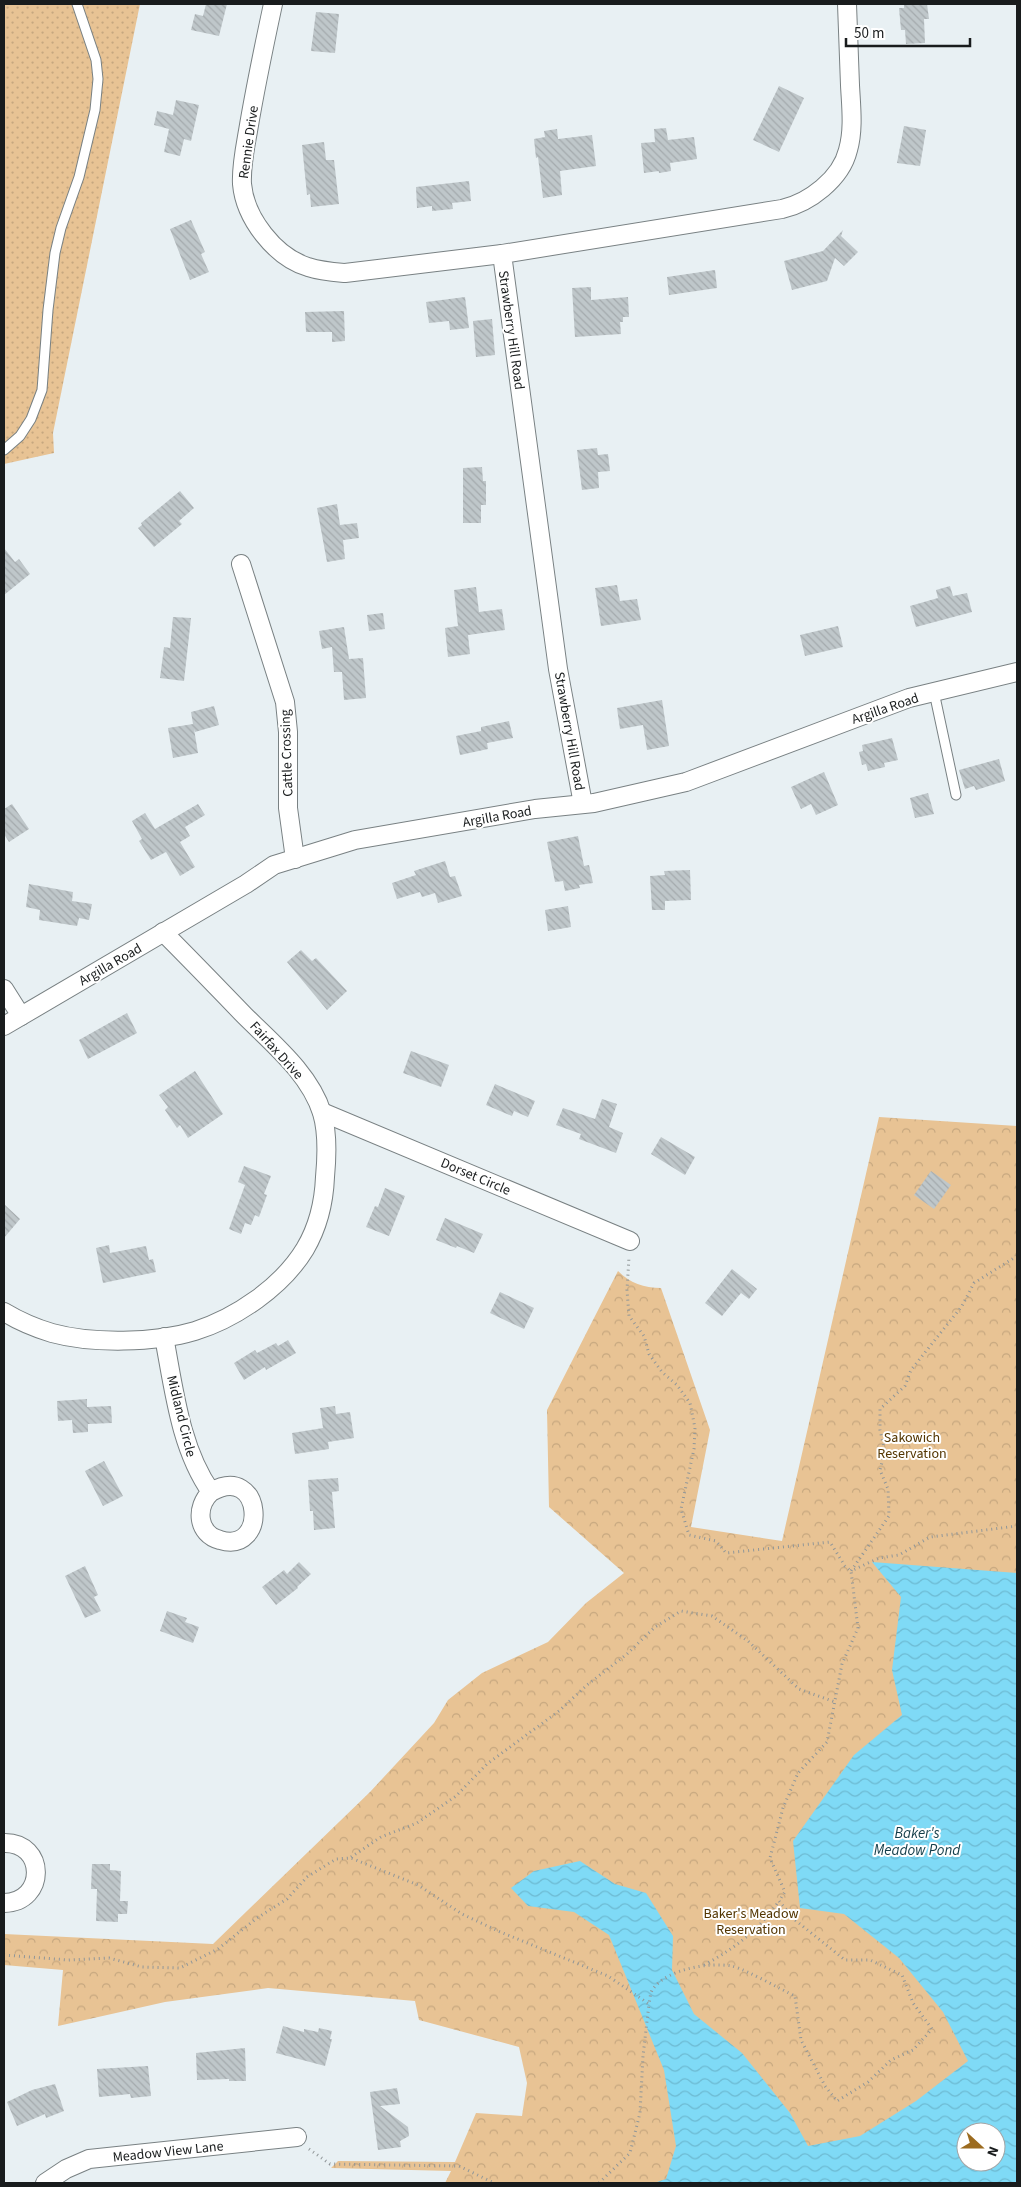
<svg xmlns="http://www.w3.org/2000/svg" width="1021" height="2187" viewBox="0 0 1021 2187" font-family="'Source Sans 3',sans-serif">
<defs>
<pattern id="grass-dots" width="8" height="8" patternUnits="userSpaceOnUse" patternTransform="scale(1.25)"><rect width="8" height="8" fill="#e8c394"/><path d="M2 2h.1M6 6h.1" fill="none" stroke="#c6a77f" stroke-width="1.8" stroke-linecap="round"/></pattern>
<pattern id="park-crowns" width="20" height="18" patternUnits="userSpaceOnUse" patternTransform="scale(1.25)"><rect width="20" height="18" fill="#e8c394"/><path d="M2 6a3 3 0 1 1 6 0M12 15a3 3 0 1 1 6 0" fill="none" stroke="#c6a77f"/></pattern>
<pattern id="water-waves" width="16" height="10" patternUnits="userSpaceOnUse" patternTransform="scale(1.25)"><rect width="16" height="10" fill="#7fdaf6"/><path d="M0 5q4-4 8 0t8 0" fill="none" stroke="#6dbad2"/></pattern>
<pattern id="building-back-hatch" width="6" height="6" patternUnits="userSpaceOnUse" patternTransform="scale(1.25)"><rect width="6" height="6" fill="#bfc7ca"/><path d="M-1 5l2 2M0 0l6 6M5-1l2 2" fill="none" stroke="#a4aaad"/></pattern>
</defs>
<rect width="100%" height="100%" fill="#e8f0f3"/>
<!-- grass -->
<polygon fill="url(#grass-dots)" points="4,4 140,4 53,433 54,453 4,464"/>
<!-- park -->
<path fill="url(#park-crowns)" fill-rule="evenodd" d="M879,1117L1017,1126V2183H445L451,2171L331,2168L338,2161L455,2162L476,2113L522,2116L527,2083L519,2047L419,2020L415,2001L268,1988L165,2002L58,2026L63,1970L4,1965V1934L213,1944L370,1792L434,1723L448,1700L482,1673L548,1642L586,1603L624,1573L549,1507L547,1410L618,1271C630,1283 644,1288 661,1288L710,1430L691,1527L782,1541ZM966,2132H996V2162H966Z"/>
<!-- water -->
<path fill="url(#water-waves)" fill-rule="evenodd" d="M872,1562L1017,1573V2183H654L666,2179L676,2146L664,2070L609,1935L574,1912L528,1906L511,1888L534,1871L580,1861L615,1884L646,1893L673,1936L672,1970L694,2014L742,2053L790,2113L808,2146L860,2136L916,2101L968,2061L943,2012L899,1958L844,1914L800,1908L793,1841L854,1755L902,1715L892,1670L901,1597ZM966,2132H996V2162H966Z"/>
<!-- building -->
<g fill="url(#building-back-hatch)">
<polygon points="206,4 227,4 219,36 191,30 195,14 203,16"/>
<polygon points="904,4 927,4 929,19 924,19 925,43 906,44 905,30 901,30 899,8 904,8"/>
<polygon points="316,12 339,14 335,53 311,51"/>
<polygon points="779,86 804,98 779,152 753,140"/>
<polygon points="176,100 199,105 191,141 184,139 180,156 164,152 169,129 154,125 157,111 173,115"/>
<polygon points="904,126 926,130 920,166 897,163"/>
<polygon points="666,128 668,140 694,137 697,159 670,163 671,171 659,173 658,164 659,171 644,173 641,143 655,142 654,129"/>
<polygon points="557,129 558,139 592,135 596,166 560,171 562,195 543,198 538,157 536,158 534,139 545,137 544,131"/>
<polygon points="324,142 326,160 334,160 339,204 311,207 310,194 307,195 302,145"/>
<polygon points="469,181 471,201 452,203 453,209 432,211 432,206 417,208 416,187"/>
<polygon points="191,220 205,252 201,254 209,272 190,280 170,229"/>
<polygon points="843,230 841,236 858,252 844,266 835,258 827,281 792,290 784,261 823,251"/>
<polygon points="715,270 717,288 669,295 667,277"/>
<polygon points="591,287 591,300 628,297 629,317 623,317 623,322 620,322 621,334 575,337 572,288"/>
<polygon points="465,297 469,328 450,330 449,321 429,323 426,302"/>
<polygon points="344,311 345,341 332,342 332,332 306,332 305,312"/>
<polygon points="492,319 495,355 476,357 473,321"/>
<polygon points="597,448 598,455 608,454 610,471 598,472 599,488 582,490 577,450"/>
<polygon points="482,467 483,481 486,481 486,505 481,505 481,523 463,523 463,468"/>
<polygon points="180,491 194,508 179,521 182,524 154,547 138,528 142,525 141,523"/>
<polygon points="337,504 340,525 357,523 359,538 343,540 345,559 327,562 317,508"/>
<polygon points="4,548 15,562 19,559 30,574 4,595"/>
<polygon points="617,585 620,601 637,599 641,620 601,626 595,588"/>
<polygon points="950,586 953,596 967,593 972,612 916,627 910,606 938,598 936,590"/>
<polygon points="476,587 479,612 502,609 505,630 468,635 470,654 448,657 445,628 458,626 454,590"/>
<polygon points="383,613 385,629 369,631 367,615"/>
<polygon points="173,617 191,618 184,681 160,678 164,647 170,648"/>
<polygon points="838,626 843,647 805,656 800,635"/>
<polygon points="344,627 349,659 363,658 366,698 344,700 342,672 334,672 332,647 322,649 319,631"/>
<polygon points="662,700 669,746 647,750 643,725 620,729 617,708"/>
<polygon points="214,706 219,725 195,732 194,729 198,753 173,758 168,728 193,724 191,712"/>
<polygon points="509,721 513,738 487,743 488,749 460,755 456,736 481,731 481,727"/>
<polygon points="892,738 898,760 884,763 885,767 868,771 866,764 862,765 859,752 863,751 862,745"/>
<polygon points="999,759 1005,781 976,790 974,786 965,789 959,770"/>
<polygon points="824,772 838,805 816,815 811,804 801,809 791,787"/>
<polygon points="928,793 934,814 915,818 910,798"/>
<polygon points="12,804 29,829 9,842 4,834 4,809"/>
<polygon points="198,804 205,815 185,827 190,836 180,842 195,867 180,876 166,852 151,860 139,841 142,839 132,821 145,813 155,829"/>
<polygon points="578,836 584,866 589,865 593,883 579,885 580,888 565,891 563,881 555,882 547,842"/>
<polygon points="445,861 450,877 455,876 462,896 438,903 435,893 422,897 420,892 397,899 392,883 416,875 414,871"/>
<polygon points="690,870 691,900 665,901 665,910 652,910 650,876 665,875 664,871"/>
<polygon points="29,884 73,892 72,901 92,904 89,920 79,918 77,926 39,920 40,910 26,907"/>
<polygon points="568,906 571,927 548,931 545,910"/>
<polygon points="301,950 312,961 316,958 347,991 327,1010 287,962"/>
<polygon points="127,1013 137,1033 88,1059 79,1040"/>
<polygon points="411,1051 449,1065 441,1087 403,1073"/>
<polygon points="195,1071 223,1114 188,1138 180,1125 177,1128 165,1110 168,1107 159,1095"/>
<polygon points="495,1084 535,1101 528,1117 514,1111 512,1116 486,1105"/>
<polygon points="602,1099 617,1104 609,1127 623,1133 616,1153 579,1139 581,1134 556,1125 563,1108 595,1119"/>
<polygon points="661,1137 695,1157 685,1175 651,1154"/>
<polygon points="244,1166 271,1176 264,1194 267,1195 259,1217 255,1215 251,1225 245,1223 241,1234 229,1229 245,1185 238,1182"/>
<polygon points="931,1171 951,1185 934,1209 914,1195"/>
<polygon points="385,1188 405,1196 389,1236 366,1227 375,1206 378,1207"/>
<polygon points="4,1204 20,1219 4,1238"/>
<polygon points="445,1218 483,1234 474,1253 457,1246 456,1248 436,1240"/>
<polygon points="109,1245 110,1253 146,1246 149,1260 153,1259 156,1272 103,1283 96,1248"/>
<polygon points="732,1269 757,1289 749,1299 741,1293 722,1316 705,1303"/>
<polygon points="500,1292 534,1308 524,1329 490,1313"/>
<polygon points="288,1340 296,1353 266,1370 265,1367 244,1380 234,1363 255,1350 257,1353 276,1343 278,1346"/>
<polygon points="87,1399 87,1407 111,1406 112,1423 88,1424 88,1432 73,1433 72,1420 58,1421 57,1401"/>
<polygon points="335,1406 336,1414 350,1412 354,1438 328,1442 329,1449 295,1454 292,1433 323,1428 320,1408"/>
<polygon points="104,1461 123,1496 103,1506 85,1471"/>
<polygon points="338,1478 339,1491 332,1492 335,1528 314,1530 313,1511 310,1511 308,1480"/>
<polygon points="299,1562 311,1574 297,1587 298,1588 276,1605 262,1587 284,1570 287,1574"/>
<polygon points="85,1566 98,1595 94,1597 101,1611 85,1618 65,1576"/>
<polygon points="167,1611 187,1618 185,1622 199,1627 193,1643 160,1631"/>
<polygon points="92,1864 110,1864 110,1870 121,1871 120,1901 128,1901 127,1914 118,1914 118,1922 96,1921 97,1889 91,1889"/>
<polygon points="283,2026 304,2032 304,2029 318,2032 319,2028 332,2031 330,2039 332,2039 325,2066 276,2053"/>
<polygon points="245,2048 246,2081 229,2081 229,2079 197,2080 196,2053"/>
<polygon points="148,2066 151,2096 131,2098 130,2094 99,2097 97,2069"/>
<polygon points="55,2084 64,2111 46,2118 45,2114 17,2126 7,2102 32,2090"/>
<polygon points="397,2088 400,2104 380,2106 408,2127 409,2136 400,2141 401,2147 378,2150 370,2092"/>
</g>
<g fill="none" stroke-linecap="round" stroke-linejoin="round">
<defs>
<g id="service">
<polyline points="4,450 20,436 31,419 42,390 48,310 55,253 61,228 79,177 95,110 98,79 96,60 77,4"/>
<polyline points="934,692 956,795"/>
</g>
<g id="minor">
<path d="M273,4C264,46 255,89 248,131C245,148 241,167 242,184C245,218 275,257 308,267C320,271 333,272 345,273L502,254"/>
<polyline points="241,564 285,702 288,732 288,808 295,859"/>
<path d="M583,804L558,669L502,254L782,209C809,203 841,179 848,150C854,129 851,106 850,85C849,58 848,31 847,4"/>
<polyline points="4,989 21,1016"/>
<polyline points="4,1026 246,884 274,865 355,840 535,809 594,803 686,782 909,698 1017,672"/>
<polyline points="322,1112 630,1241"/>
<path d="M4,1312C19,1321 35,1328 52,1333C92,1344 155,1343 195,1331C236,1318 282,1287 305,1249C318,1227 324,1202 325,1177C327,1156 328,1133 322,1113C310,1074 273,1044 245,1016C218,988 191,960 163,932"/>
<path d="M164,1337C174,1389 180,1448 211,1492C195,1507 197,1534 220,1540C269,1555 263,1462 211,1492"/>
<path d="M4,1843C46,1842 47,1902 4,1903"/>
<polyline points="45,2183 66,2169 89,2159 297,2137"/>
</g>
</defs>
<!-- service casing -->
<use href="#service" stroke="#798183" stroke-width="11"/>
<!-- minor casing -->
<use href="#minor" stroke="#798183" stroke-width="20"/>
<!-- path -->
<g stroke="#909698" stroke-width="3" stroke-dasharray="1 4" stroke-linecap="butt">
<polyline points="1017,1256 974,1283 962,1306 911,1370 905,1386 880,1409 880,1430 885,1451 880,1470 888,1489 889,1516 851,1571 879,1558 899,1555 930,1537 1017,1526"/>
<polyline points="351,1857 381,1837 417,1823 456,1796 487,1764 559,1711 587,1685 627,1654 655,1627 681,1611 712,1616 748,1641 799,1689 835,1702"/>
<path d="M4,1955L68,1960L109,1958L142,1967L180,1968L218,1949L257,1918L287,1899L307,1877L336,1859L351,1858L418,1885L462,1914L498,1931L608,1976L649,2004C650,2000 650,1992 653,1989C667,1969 709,1962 732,1966C747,1970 780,1989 795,1996L801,2040L825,2086L837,2101L868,2082L891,2060L913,2050L932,2029L913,2003L902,1975L870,1960H845L795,1920L779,1901L785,1892L770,1858L783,1808L798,1773L827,1742L842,1664L858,1628L851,1571L845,1566L830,1542L726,1553L716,1541L689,1535L681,1509L694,1449L695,1428L690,1403L677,1385L662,1372L649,1354L644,1336L629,1316L627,1290L629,1257"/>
<path d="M704,1965C734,1949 759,1930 779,1901"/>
<polyline points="309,2149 330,2164 459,2166 494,2183"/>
<polyline points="599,2183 630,2153 640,2113 643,2056 649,2004"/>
</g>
<!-- service -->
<use href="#service" stroke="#fff" stroke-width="9"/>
<!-- minor -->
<use href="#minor" stroke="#fff" stroke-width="18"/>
</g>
<g text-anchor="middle" stroke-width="4" stroke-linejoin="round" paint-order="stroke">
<!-- street labels -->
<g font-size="14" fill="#191c1d" stroke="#fff">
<text transform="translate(248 142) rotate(-82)" y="5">Rennie Drive</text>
<text transform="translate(512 330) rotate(82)" y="5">Strawberry Hill Road</text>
<text transform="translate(885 708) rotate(-19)" y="5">Argilla Road</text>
<text transform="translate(570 731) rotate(80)" y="5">Strawberry Hill Road</text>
<text transform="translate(286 753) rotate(-92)" y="5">Cattle Crossing</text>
<text transform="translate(497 816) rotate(-10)" y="5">Argilla Road</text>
<text transform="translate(110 964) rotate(-30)" y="5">Argilla Road</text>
<text transform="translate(277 1050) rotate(48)" y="5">Fairfax Drive</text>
<text transform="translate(476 1176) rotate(23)" y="5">Dorset Circle</text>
<text transform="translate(182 1416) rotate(76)" y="5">Midland Circle</text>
<text transform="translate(168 2151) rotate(-6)" y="5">Meadow View Lane</text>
</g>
<!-- park labels -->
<g font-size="14" fill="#533501" stroke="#fff">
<text x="912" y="1442">Sakowich<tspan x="912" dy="16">Reservation</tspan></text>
<text x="751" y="1918">Baker's Meadow<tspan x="751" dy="16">Reservation</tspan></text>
</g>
<!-- water labels -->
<g font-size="15" font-style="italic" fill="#143e4a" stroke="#fff">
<text x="917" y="1838">Baker's<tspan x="917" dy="17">Meadow Pond</tspan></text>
</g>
</g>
<!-- border -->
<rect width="1021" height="2187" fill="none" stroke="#191c1d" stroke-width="10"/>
<!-- north arrow -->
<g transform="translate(981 2147) rotate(111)"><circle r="24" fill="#ffffff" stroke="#a3a4a5"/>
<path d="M0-4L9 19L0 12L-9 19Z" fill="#9c6b1f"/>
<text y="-8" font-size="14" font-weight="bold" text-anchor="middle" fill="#191c1d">N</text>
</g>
<!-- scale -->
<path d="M846 38v8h124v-8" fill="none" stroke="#191c1d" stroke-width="2.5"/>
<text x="854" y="38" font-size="15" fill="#191c1d" stroke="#ffffff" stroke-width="4" paint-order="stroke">50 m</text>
</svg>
